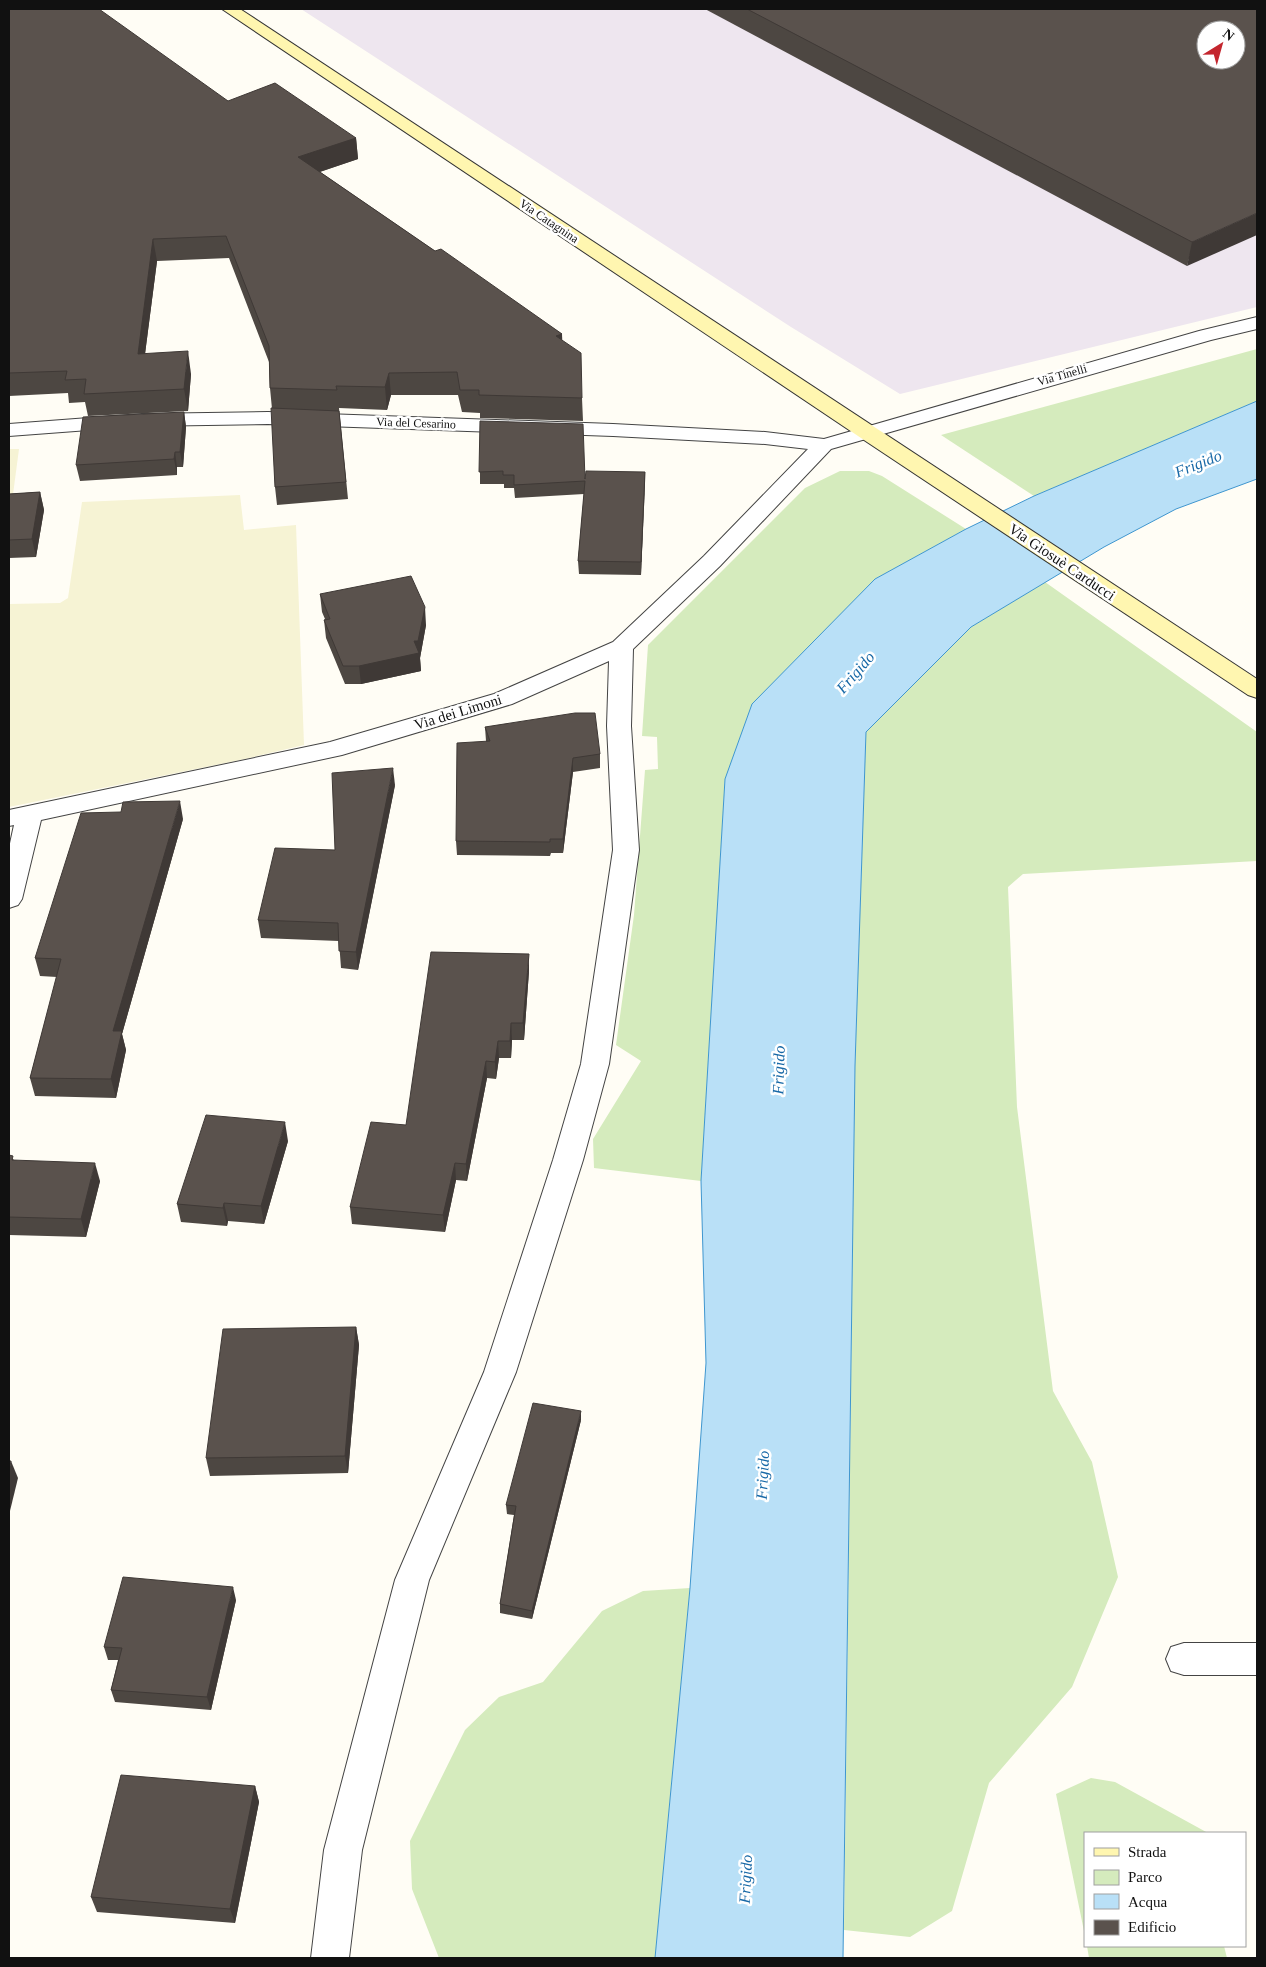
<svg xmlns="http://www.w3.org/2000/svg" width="1266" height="1967" viewBox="0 0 1266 1967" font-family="'Times New Roman',serif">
<rect width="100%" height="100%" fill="#fffdf5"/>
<!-- industrial -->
<path fill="#eee6ef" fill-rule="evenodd" d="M301,9H1257V307L900,394L791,327ZM1206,30H1236V60H1206Z"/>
<!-- farmland -->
<g fill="#f6f3d4">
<polygon points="9,449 19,449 12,502 9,502"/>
<polygon points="240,495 244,530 296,525 304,745 245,759 9,807 9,604 60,603 68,598 82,502"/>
</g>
<!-- green -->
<g fill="#d5ebbd">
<polygon points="1257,349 1257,401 1034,496 941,435"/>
<polygon points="840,471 869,471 882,476 966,529 875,579 725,779 701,1181 594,1168 593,1139 641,1061 616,1045 634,915 645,770 658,769 657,737 642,736 648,645 805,488"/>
<polygon points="1045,582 1257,732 1257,861 1023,874 1008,887 1017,1107 1053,1391 1092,1462 1118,1577 1072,1687 989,1783 952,1911 910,1937 844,1930 855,1066 866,732 971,627"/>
<polygon points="690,1588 655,1958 439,1958 412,1889 410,1841 465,1730 499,1697 543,1682 602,1611 643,1591"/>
<polygon points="1091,1778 1115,1782 1208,1833 1085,1833 1085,1936 1056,1794"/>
<polygon points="1087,1946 1224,1946 1227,1958 1089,1958"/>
</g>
<!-- water -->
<polygon fill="#b9e0f7" stroke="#3f96cf" points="1257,401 1257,479 1176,509 1104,547 971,627 866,732 855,1066 843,1958 655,1958 690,1588 706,1363 701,1181 725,779 752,704 875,579 966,529 1034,496"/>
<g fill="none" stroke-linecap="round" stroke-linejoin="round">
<defs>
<g id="minor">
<polygon points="1257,317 1257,329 1211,340 831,449 720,566 633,649 631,726 639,850 609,1064 583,1160 516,1372 429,1580 362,1850 349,1958 311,1958 324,1850 395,1580 484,1372 553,1160 581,1064 613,850 607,726 609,661 512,704 342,755 41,820 22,899 18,905 9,908 9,848 14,825 9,826 9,810 330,742 494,694 613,642 704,556 808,449 765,444 613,436 268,424 142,426 9,436 9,424 142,414 268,412 613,424 765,432 824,439 1199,331"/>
<polygon points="1184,1643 1257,1643 1257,1675 1184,1675 1171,1671 1166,1659 1171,1647"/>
</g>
<polygon id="secondary" points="222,9 240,9 1257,679 1257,698 1248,695 861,438"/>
</defs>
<!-- minor casing -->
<use href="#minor" stroke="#444" stroke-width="2"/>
<!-- secondary casing -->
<use href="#secondary" stroke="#333" stroke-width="2"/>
<!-- minor -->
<use href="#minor" fill="#fff" fill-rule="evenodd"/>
<!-- secondary -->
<use href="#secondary" fill="#fff6b0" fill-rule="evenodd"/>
</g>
<!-- wall -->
<g fill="#4d4742">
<polygon points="9,9 228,101 356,138 358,159 320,172 435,251 562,334 562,340 582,398 583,421 480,418 480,413 462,412 458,395 391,395 387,410 339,408 348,499 277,505 275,487 272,409 270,388 269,362 229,258 157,261 145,354 191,374 188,411 88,416 85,402 69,403 68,393 9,396"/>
<polygon points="705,9 1257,9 1187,266"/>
<polygon points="184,412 186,427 183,467 177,467 177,475 80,481 76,465"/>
<polygon points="480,421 585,479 645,472 641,575 579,574 578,561 584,494 515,498 514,488 504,488 504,484 480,484"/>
<polygon points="40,492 44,510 36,557 9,558 9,494"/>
<polygon points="320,594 426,625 420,658 421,671 361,684 345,684 326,638 324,620 325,619 322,612"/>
<polygon points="485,727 600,754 600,768 573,772 563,853 551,853 550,856 457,855 456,841 486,741"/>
<polygon points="395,785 358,970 341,968 339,941 261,938 258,920 335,850"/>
<polygon points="183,819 122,1034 126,1050 116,1098 35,1096 30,1078 57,977 40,976 35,958"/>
<polygon points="529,971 524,1040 512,1040 511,1058 499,1058 496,1079 487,1078 467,1181 456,1180 445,1232 352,1224 350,1207 406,1125"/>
<polygon points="288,1141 264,1224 228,1221 227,1226 181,1222 177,1204"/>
<polygon points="9,1155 14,1160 100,1181 86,1237 9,1235"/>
<polygon points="356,1327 359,1345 348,1473 210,1476 206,1458"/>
<polygon points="581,1420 532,1619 500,1613 500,1604 514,1515 507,1514 506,1505"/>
<polygon points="236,1600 211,1710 115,1702 111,1690 118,1660 108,1660 104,1647"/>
<polygon points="255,1786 259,1802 235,1923 97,1912 91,1897"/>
</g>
<!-- shaded-wall -->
<g fill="#3f3936">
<polygon points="356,138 358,159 301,178 298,157"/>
<polygon points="1257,213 1257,235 1187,266 1192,242"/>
<polygon points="153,239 157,261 142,377 138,354"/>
<polygon points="562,334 563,357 556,336"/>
<polygon points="188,351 191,374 188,411 184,389"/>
<polygon points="389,373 391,395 387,410 385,387"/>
<polygon points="184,412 186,427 183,467 180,452"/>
<polygon points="175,452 177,467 177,475 174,459"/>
<polygon points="645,472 645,485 641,575 641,562"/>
<polygon points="40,492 44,510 36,557 32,539"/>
<polygon points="425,607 426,625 420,658 421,671 361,684 359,666 414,641"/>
<polygon points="573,758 573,772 563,853 563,839"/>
<polygon points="393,768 395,785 358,970 356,952"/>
<polygon points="180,801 183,819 122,1034 126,1050 116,1098 111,1079 113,1031"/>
<polygon points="529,954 529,971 524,1040 523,1023"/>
<polygon points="511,1023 512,1040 511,1058 510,1041"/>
<polygon points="498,1041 499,1058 496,1079 495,1062"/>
<polygon points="486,1061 487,1078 467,1181 466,1164"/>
<polygon points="285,1122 288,1141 264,1224 261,1206"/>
<polygon points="95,1163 100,1181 86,1237 81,1219"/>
<polygon points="455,1163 456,1180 445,1232 443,1215"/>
<polygon points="224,1203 228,1221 227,1226 223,1208"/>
<polygon points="356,1327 359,1345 348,1473 345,1456"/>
<polygon points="581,1411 581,1420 532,1619 532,1611"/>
<polygon points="11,1461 18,1478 9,1515 9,1472"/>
<polygon points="233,1587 236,1600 211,1710 207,1697"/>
<polygon points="255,1786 259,1802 235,1923 230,1909"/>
</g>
<!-- building -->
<g fill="#5a524d" stroke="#3f3936" fill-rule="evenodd">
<polygon points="9,9 99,9 228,101 275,83 356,138 298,157 435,251 441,249 562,334 556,336 581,353 582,398 479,395 479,390 460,390 457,372 389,373 385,387 336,386 337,390 270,388 269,346 226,236 153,239 138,354 188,351 184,389 84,394 86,379 65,380 67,371 9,373"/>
<path d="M747,9H1257V213L1192,242ZM1206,30H1236V60H1206Z"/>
<polygon points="271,408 339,411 346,482 275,487"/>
<polygon points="184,412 180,452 175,452 174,459 76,465 83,417"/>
<polygon points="480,421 583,424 585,479 586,471 645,472 641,562 578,561 585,481 514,485 514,475 503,475 503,471 479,472"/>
<polygon points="40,492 32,539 9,540 9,494"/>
<polygon points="411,576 425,607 418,641 414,641 419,653 359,666 343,666 324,620 330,619 320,594"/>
<polygon points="575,713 595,713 600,754 573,758 563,839 550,839 550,842 456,841 457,743 490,741 485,727"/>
<polygon points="393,768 356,952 339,951 338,923 258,920 275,848 335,850 332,773"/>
<polygon points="180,801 113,1031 122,1031 111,1079 30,1078 61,959 35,958 81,813 121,812 123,802"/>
<polygon points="431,952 529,954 523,1023 511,1023 510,1041 498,1041 495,1062 486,1061 466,1164 455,1163 443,1215 350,1207 371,1122 406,1125"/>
<polygon points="206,1115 285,1122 261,1206 224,1203 223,1208 177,1204"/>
<polygon points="9,1155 13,1156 12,1160 95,1163 81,1219 9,1217"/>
<polygon points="356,1327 345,1456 206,1458 223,1329"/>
<polygon points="533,1403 581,1411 532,1611 500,1604 516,1506 506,1505"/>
<polygon points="9,1461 11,1461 9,1472"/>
<polygon points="123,1577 233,1587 207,1697 111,1690 122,1648 104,1647"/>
<polygon points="121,1775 255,1786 230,1909 91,1897"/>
</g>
<g text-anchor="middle" stroke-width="5" stroke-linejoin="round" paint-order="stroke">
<!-- far-street labels -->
<g font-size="12" fill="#111" stroke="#fff">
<text transform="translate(549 221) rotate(34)" y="4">Via Catagnina</text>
<text transform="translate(1062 375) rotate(-16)" y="4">Via Tinelli</text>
<text transform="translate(416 423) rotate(2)" y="4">Via del Cesarino</text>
</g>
<!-- street labels -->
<g font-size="15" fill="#111" stroke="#fff">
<text transform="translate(1062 562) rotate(34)" y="5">Via Giosuè Carducci</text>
<text transform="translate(458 712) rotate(-17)" y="5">Via dei Limoni</text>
</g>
<!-- water labels -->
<g font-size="16" font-style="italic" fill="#1768a6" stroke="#fff">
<text transform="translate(1198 463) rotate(-22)" y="6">Frigido</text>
<text transform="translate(855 672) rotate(-49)" y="6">Frigido</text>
<text transform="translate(778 1070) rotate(-88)" y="6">Frigido</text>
<text transform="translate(762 1475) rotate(-87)" y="6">Frigido</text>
<text transform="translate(745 1879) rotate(-87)" y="6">Frigido</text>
</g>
</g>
<!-- border -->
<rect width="1266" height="1967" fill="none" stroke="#111111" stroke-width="20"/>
<!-- legend -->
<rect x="1084" y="1832" width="162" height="115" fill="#ffffff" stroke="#a0a0a0"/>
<rect x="1094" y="1848" width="25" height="8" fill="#fff6b0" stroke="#a0a0a0"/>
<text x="1128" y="1857" font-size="15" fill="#111111">Strada</text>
<rect x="1094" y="1870" width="25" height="15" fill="#d5ebbd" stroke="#a0a0a0"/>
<text x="1128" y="1882" font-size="15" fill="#111111">Parco</text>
<rect x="1094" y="1894" width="25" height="15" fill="#b9e0f7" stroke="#a0a0a0"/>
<text x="1128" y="1907" font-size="15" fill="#111111">Acqua</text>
<rect x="1094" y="1920" width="25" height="15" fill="#5a524d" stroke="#a0a0a0"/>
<text x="1128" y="1932" font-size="15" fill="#111111">Edificio</text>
<!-- north arrow -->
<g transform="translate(1221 45) rotate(37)"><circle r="24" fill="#ffffff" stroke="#a0a0a0"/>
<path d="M0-4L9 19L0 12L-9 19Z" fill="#c4262e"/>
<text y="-8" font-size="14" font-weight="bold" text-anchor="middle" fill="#111111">N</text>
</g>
</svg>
